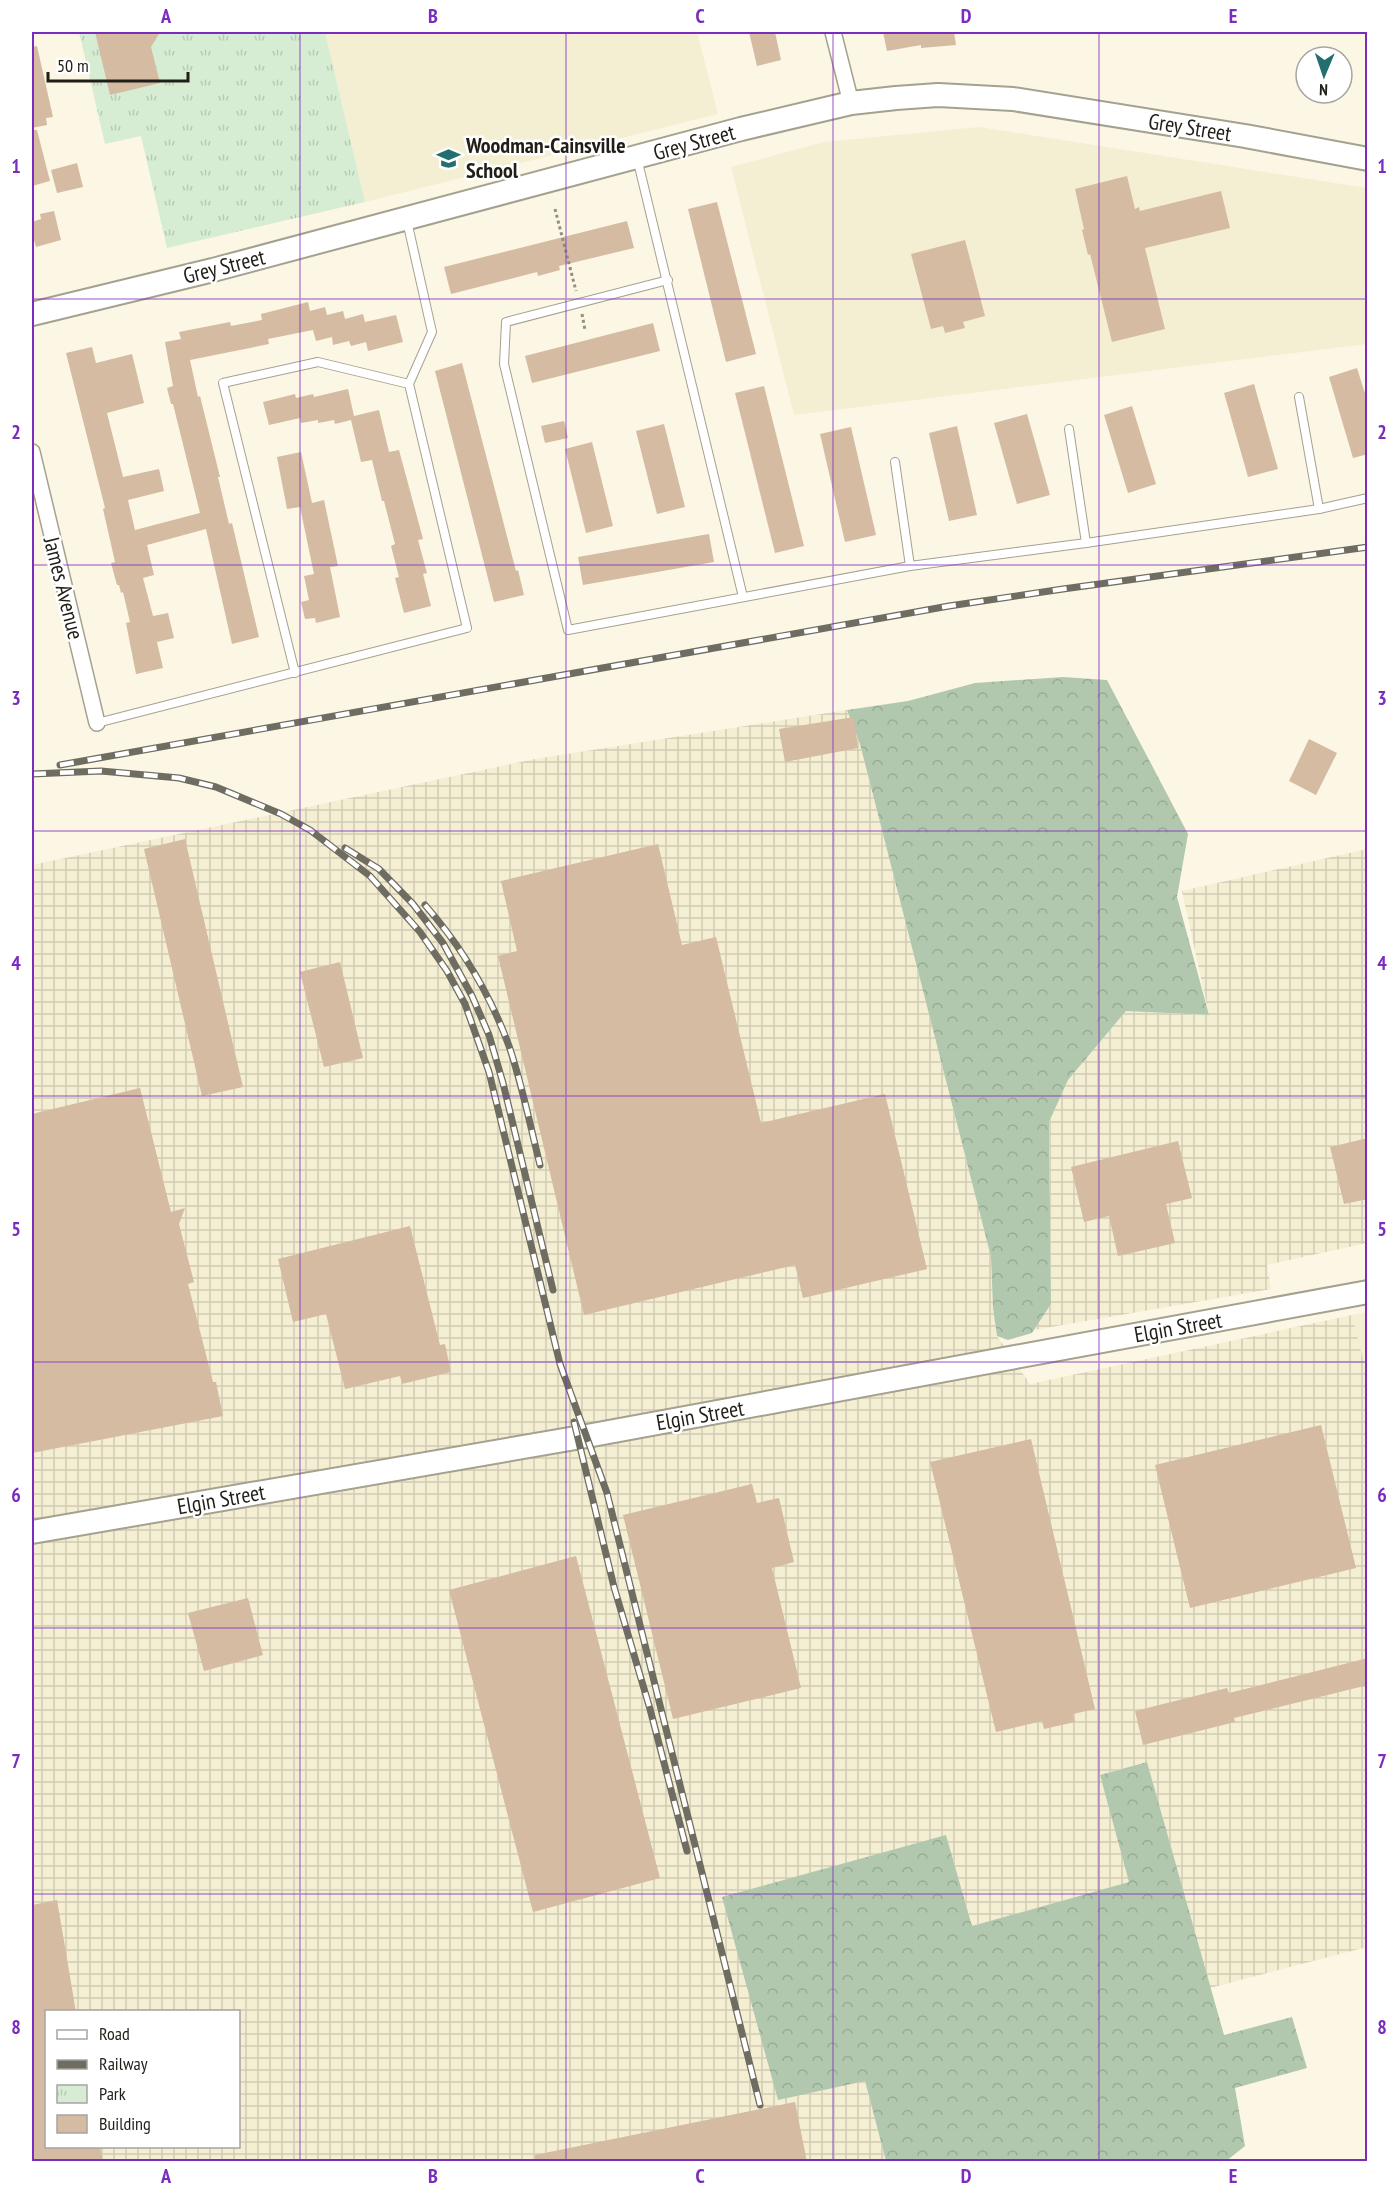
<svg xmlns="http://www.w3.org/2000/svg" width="1399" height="2193" viewBox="0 0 1399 2193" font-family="'PT Sans Narrow',sans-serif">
<defs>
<pattern id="industrial-grid" width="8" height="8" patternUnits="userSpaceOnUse" patternTransform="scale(1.5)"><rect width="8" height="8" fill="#f4eed3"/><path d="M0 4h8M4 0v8" fill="none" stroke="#d1ccb4"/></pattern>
<pattern id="forest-crowns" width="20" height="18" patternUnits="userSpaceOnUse" patternTransform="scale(1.5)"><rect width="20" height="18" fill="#b1c8ae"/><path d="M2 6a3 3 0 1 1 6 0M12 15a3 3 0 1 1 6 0" fill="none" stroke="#98ab95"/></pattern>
<pattern id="park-tufts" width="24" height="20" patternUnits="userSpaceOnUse" patternTransform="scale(1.5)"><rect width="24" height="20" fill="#d6edd3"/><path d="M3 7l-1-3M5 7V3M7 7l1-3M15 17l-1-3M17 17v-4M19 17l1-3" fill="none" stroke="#b7cbb4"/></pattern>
</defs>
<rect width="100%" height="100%" fill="#fbf7e4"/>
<!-- built -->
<g fill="#f4eed3">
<polygon points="325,32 697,32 718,114 365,202"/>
<polygon points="979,127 1367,188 1367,344 794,415 731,167 824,142"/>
<polygon points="1367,1312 1367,1379 1352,1315"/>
</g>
<!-- industrial -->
<g fill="url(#industrial-grid)" fill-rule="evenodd">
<path d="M847,710L860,744L991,1257L993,1308L997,1336L1030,1384L1352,1315L1368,1379L1367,1947L1210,1988L1147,1762L1100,1775L1130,1882L972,1926L946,1835L865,2081L886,2161H32V865L535,759ZM46,2012H238V2146H46Z"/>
<polygon points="1367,849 1367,1243 1267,1265 1271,1289 1034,1330 1051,1304 1049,1122 1068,1080 1126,1011 1209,1015 1182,891"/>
</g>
<!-- forest -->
<g fill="url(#forest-crowns)">
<polygon points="1063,677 1107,680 1188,834 1177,897 1209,1015 1126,1011 1068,1080 1049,1122 1051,1304 1032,1333 1008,1340 997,1336 993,1308 991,1257 860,744 847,710 908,701 975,683"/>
<polygon points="1147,1762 1224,2035 1292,2017 1307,2068 1235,2088 1245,2146 1225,2162 886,2161 865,2081 778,2100 722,1897 946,1835 972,1926 1129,1882 1100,1775"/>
</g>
<!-- park -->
<polygon fill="url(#park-tufts)" points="79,32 325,32 365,202 167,248 141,136 105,144"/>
<!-- building -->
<g fill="#d4bba2">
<polygon points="95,32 160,32 151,47 160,83 110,95"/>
<polygon points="749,32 775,32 781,60 757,66"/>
<polygon points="883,32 954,32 956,45 921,48 921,45 887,51"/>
<polygon points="37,46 53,117 46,118 47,125 32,128 32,47"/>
<polygon points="32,130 37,130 50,181 32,186"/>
<polygon points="77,163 83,187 57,193 51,170"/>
<polygon points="1127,176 1135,209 1139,207 1140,211 1221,191 1230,228 1145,248 1165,329 1112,342 1090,254 1088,255 1082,230 1084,229 1075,189"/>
<polygon points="717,202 756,354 726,362 688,209"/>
<polygon points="54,211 61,240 36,247 34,240 32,241 32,222 41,219 40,214"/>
<polygon points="627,221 634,248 559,266 560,270 538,276 537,272 451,294 444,267"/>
<polygon points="965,240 985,316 963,322 965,328 945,333 943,326 931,329 911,254"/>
<polygon points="308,302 310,311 325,307 327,315 343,311 345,319 363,314 365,322 396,315 403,342 368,351 366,342 351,346 349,341 333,345 332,337 316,341 313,330 268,339 269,344 190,360 198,397 200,396 220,477 218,477 229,524 232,523 259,637 232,644 206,529 147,545 154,575 143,578 153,616 168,613 174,638 157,642 163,668 136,674 126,623 130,622 123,592 121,593 119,585 117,585 111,563 115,562 103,509 105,508 66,353 92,347 96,363 132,354 144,403 107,413 123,477 159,469 164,491 128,500 135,530 200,513 173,404 171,404 167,388 173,386 165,342 181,339 179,332 230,322 231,326 262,320 261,314"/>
<polygon points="653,323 660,351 532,383 525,356"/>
<polygon points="462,363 516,571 518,570 524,595 494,602 435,371"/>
<polygon points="1357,368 1368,403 1368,454 1353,458 1329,377"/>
<polygon points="1254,384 1278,469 1248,477 1224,393"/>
<polygon points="764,386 804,546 775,553 735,393"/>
<polygon points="348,389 354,416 379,410 389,452 399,450 423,539 418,540 427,573 423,574 431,606 404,613 395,578 399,577 391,546 395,544 384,501 382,501 372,460 361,462 351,420 335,424 334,420 318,423 318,420 301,423 300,418 269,425 263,402 295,394 296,398 313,394 314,397"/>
<polygon points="1132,406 1156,484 1128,493 1104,415"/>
<polygon points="1027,414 1050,495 1017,504 994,423"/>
<polygon points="564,421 568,438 545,443 541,426"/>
<polygon points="664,424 685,507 657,514 636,431"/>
<polygon points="957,426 977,515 949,521 929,433"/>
<polygon points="851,427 876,535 845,542 820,434"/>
<polygon points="592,442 613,526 586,533 565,449"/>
<polygon points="301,452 312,503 324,500 338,566 330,567 340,617 316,623 315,618 305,619 301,602 309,600 304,576 314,574 300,507 287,509 277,457"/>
<polygon points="709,534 714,562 583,585 578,557"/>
<polygon points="854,717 858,748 785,762 779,729"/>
<polygon points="1309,739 1337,753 1316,795 1289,781"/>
<polygon points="185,839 243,1087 202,1096 144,849"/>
<polygon points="658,844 682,945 716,937 761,1123 885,1094 927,1269 803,1298 795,1265 584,1315 498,956 517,951 501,881"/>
<polygon points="340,962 363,1058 324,1067 300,972"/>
<polygon points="140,1088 171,1212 185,1208 179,1224 194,1282 188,1284 213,1382 216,1382 223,1416 32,1453 32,1114"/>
<polygon points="1368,1138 1368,1199 1344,1204 1330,1147"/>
<polygon points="1178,1141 1192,1198 1166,1204 1175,1243 1118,1256 1109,1216 1084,1222 1071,1167"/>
<polygon points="410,1226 440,1345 445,1344 451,1372 402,1384 400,1376 345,1389 326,1314 293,1322 278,1259"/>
<polygon points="1321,1425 1356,1568 1190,1608 1155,1465"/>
<polygon points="1031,1439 1095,1709 1073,1714 1075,1722 1044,1729 1042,1721 996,1732 930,1462"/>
<polygon points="752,1484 757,1503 779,1498 794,1562 772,1568 801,1688 673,1719 623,1515"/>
<polygon points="576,1556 660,1878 533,1912 449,1590"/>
<polygon points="248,1598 263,1655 204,1671 188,1613"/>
<polygon points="1368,1658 1368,1685 1234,1718 1235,1722 1143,1745 1135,1711 1227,1688 1229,1693"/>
<polygon points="57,1900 76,2012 46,2012 46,2146 100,2146 103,2162 32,2162 32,1905"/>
<polygon points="795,2102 807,2162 535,2162 535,2155"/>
</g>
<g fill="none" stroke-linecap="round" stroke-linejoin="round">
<defs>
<g id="lane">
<polyline points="637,158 743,597"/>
<polyline points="668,280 506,322 504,364 568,630 910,566 1086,543 1319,509 1368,498"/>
<polyline points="1299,397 1319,509"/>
<polyline points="1069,429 1086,543"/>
<polyline points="895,462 910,566"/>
<polyline points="295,673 223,383 318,362 409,384"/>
<polyline points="97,723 467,628 409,384 432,332 407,221"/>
</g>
<g id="street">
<polyline points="833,32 851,103"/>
<polyline points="32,452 97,723"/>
</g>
<g id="secondary">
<polyline points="32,314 213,270 741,129 851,103 896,98 938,95 1013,99 1245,136 1368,159"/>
<polyline points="32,1532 587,1436 1368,1292"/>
</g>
</defs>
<!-- lane casing -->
<use href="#lane" stroke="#a5a18f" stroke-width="10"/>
<!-- street casing -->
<use href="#street" stroke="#a5a18f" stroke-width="18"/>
<!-- secondary casing -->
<use href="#secondary" stroke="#a5a18f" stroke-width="26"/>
<!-- path -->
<g stroke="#928f81" stroke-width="3" stroke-dasharray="3 3" stroke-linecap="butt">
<polyline points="555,209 576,291"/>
<polyline points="582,314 585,330"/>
</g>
<!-- lane -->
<use href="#lane" stroke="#fff" stroke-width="8"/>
<!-- street -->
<use href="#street" stroke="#fff" stroke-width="15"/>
<!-- secondary -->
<use href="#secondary" stroke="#fff" stroke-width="22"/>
<defs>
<g id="rail">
<polyline points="60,765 949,606 1063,589 1368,547"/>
<polyline points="32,774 101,771 179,778 216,787 281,814 310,830 370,876 420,932 447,971 465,1004 489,1072 560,1364 607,1493 760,2105"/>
<polyline points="345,848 379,869 413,904 443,943 472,996 489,1035 503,1083 553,1290"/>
<path d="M425,905C461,946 490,994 509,1046C522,1084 530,1125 540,1165"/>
<polyline points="574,1422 614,1587 650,1709 687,1851"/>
</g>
</defs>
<!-- rail casing -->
<use href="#rail" stroke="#6f6d61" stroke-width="7"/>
<!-- rail -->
<use href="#rail" stroke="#fff" stroke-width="4.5" stroke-dasharray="14" stroke-linecap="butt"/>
</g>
<!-- grid -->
<path fill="none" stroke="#7b2cbf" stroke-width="1.5" stroke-opacity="0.55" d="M300,32V2162M566,32V2162M833,32V2162M1099,32V2162M32,299H1368M32,565H1368M32,831H1368M32,1096H1368M32,1362H1368M32,1628H1368M32,1894H1368"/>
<!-- icons -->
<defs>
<symbol id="school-bare" viewBox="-9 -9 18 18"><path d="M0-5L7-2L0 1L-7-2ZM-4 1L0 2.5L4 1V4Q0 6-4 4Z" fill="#236e6e" stroke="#fff" stroke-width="2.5" paint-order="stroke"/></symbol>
</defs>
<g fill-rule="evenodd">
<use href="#school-bare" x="432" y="142" width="33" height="33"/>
</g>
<g text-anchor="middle" stroke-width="5" stroke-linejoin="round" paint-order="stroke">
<!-- street labels -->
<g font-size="22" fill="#201e17" stroke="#fff">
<text transform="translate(1190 127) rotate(9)" y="8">Grey Street</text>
<text transform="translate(694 142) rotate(-15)" y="8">Grey Street</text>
<text transform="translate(224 266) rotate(-14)" y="8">Grey Street</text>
<text transform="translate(64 588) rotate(76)" y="8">James Avenue</text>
<text transform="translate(1178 1327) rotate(-10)" y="8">Elgin Street</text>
<text transform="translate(700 1415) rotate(-10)" y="8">Elgin Street</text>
<text transform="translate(221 1499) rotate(-10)" y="8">Elgin Street</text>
</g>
<!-- poi labels -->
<g font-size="22" font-weight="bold" fill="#201e17" stroke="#fff" text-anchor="start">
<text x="466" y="153">Woodman-Cainsville<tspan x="466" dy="25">School</tspan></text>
</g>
</g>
<!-- border -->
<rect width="1399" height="2193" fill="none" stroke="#ffffff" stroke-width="66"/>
<!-- legend -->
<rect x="45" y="2010" width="195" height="138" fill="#ffffff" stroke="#a6a5a2" stroke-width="1.5"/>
<rect x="57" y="2030" width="30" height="9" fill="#ffffff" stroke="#a6a5a2" stroke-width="1.5"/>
<text x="99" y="2040" font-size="18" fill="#201e17">Road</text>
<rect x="57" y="2060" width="30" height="9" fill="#6f6d61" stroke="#a6a5a2" stroke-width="1.5"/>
<text x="99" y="2070" font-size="18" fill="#201e17">Railway</text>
<rect x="57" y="2085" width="30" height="18" fill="url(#park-tufts)" stroke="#a6a5a2" stroke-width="1.5"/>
<text x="99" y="2100" font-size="18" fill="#201e17">Park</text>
<rect x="57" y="2115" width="30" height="18" fill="#d4bba2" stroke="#a6a5a2" stroke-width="1.5"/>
<text x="99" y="2130" font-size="18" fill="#201e17">Building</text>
<!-- north arrow -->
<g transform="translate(1324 75) rotate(182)"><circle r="28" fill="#ffffff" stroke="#a6a5a2" stroke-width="1.5"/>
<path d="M0-4.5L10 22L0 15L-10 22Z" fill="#236e6e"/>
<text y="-9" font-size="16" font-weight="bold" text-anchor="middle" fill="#201e17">N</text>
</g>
<!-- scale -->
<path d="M48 72v9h140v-9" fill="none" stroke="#201e17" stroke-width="3"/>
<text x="57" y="72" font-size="18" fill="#201e17" stroke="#ffffff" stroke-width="4.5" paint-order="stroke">50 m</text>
<rect x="33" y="33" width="1333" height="2127" fill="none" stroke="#7b2cbf" stroke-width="2"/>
<g font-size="20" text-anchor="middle" font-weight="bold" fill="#7b2cbf">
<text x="166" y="23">A</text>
<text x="433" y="23">B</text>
<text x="700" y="23">C</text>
<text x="966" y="23">D</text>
<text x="1233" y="23">E</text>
<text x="16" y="173">1</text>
<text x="1382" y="173">1</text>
<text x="16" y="439">2</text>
<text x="1382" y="439">2</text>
<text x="16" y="705">3</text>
<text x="1382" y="705">3</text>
<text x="16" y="970">4</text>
<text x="1382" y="970">4</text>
<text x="16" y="1236">5</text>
<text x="1382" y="1236">5</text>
<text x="16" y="1502">6</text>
<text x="1382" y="1502">6</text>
<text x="16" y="1768">7</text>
<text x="1382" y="1768">7</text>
<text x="16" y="2034">8</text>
<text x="1382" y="2034">8</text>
<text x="166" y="2183">A</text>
<text x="433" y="2183">B</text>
<text x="700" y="2183">C</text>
<text x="966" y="2183">D</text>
<text x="1233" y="2183">E</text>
</g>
</svg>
